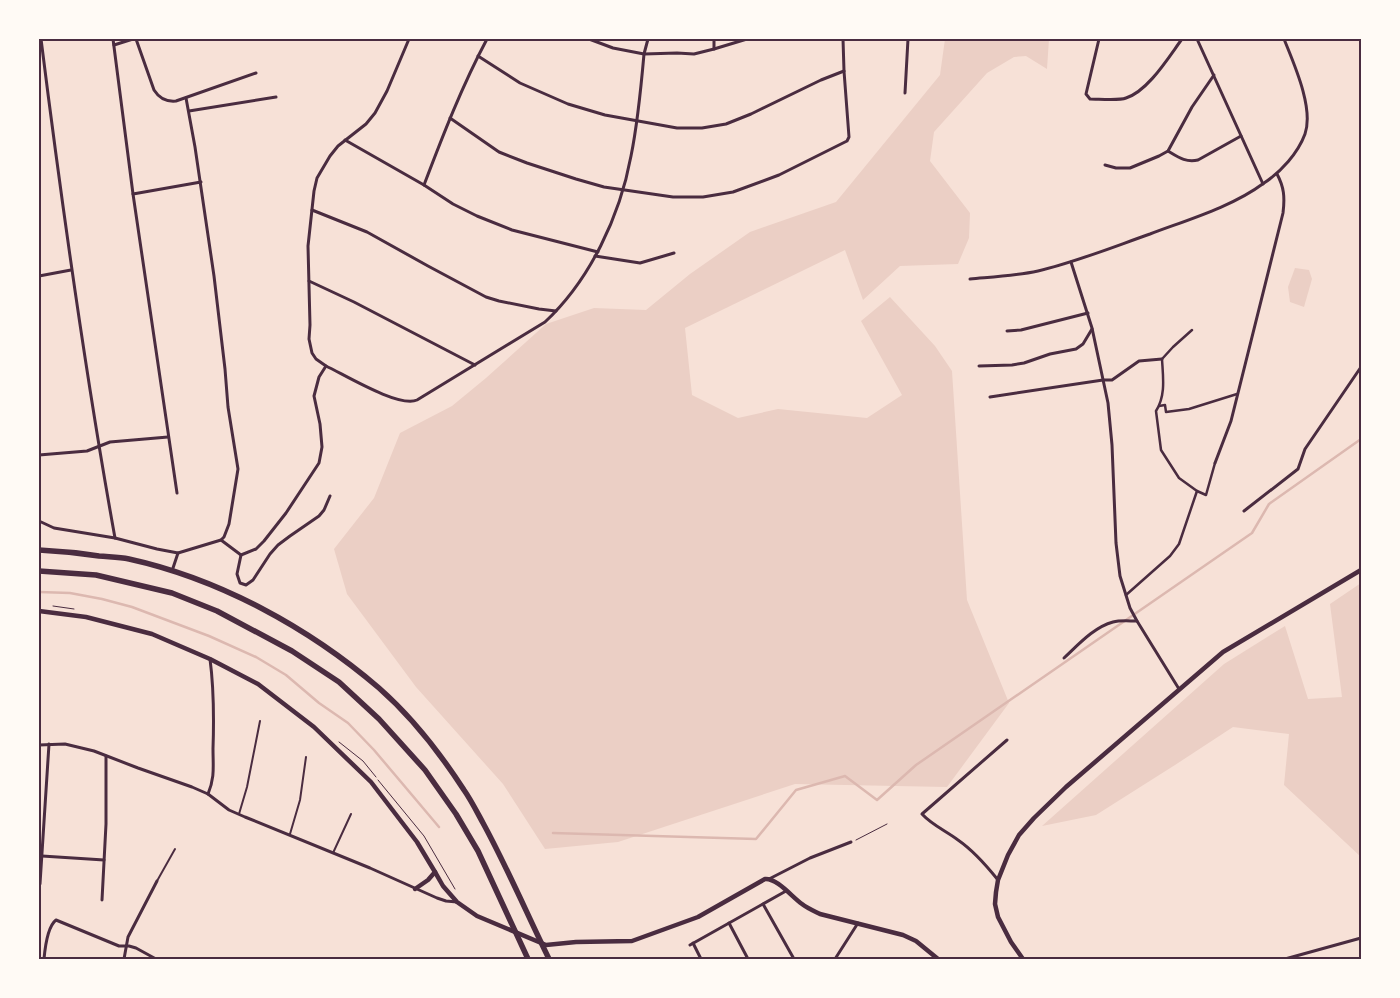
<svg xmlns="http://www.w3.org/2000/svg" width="1400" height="998" viewBox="0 0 1400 998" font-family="'Exo 2',sans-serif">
<rect width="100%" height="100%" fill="#f7e1d7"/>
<!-- green -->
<g fill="#ebcfc5">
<polygon points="945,39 1049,39 1047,69 1026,56 1014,57 987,73 934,132 930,161 970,213 969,238 958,264 900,266 863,300 845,250 685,328 692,395 738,418 778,409 867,418 902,395 861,321 890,297 935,346 952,371 967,600 1009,703 947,787 795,784 618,842 545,849 503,784 416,687 347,594 334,549 374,498 400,433 452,406 486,378 546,324 594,308 646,310 690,274 750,232 836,202 940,75"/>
<polygon points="1295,268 1309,270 1312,279 1304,307 1290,302 1288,287"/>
<polygon points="1361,583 1361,857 1284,785 1289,734 1233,727 1175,765 1096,815 1042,826 1224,664 1285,626 1308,699 1342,697 1330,604"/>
</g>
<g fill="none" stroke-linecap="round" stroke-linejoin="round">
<!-- stream -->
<g stroke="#dcb8b0" stroke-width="2.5">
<polyline points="39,592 70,593 102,599 132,607 209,636 256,657 286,675 319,703 348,723 374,750 439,827"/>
<polyline points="553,833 756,839 796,790 845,776 877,800 916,765 1252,533 1269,504 1361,439"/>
</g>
<!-- path -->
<g stroke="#4a2c40" stroke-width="1">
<polyline points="53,606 74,609"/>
<polyline points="339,742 363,761 376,777"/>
<polyline points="378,780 424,836 455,889"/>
<polyline points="856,840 887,824"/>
</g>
<!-- service -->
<g stroke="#4a2c40" stroke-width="2">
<polyline points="239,814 247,787 260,721"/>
<polyline points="290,834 300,800 306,757"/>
<polyline points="333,853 351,814"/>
<polyline points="157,881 175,849"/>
</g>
<!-- pedestrian -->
<g stroke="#4a2c40" stroke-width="2.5">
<polyline points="1159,406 1165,405 1166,412 1189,409 1237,394"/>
<polyline points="1197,491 1206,495 1215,463"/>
<path d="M1126,595L1170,556L1179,544L1197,491L1179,478L1161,450L1156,411C1166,395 1163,377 1162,359L1173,347L1192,330"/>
</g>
<!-- minor -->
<g stroke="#4a2c40" stroke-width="3">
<path d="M41,39C62,206 85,372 115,538"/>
<polyline points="113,39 133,194 177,493"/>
<path d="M136,39L154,90C159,98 166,102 176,101L256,73"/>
<path d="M409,39L387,91L375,113L366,124L338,146L330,156L317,178L314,191L308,246L310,325L309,339L312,353L316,359L326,366C345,375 399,408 417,400L545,322C590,280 620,216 631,156C638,122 641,88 644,54L648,39"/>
<polyline points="589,39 613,48 644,54 677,53 694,54 714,49 747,39"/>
<polyline points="714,39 714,49"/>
<path d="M1099,39L1086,94L1090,99C1099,99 1119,101 1126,98C1148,91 1168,58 1182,39"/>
<polyline points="1197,39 1263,184"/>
<polyline points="114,45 133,39"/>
<polyline points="478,56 520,83 568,104 605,115 677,128 702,128 726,124 751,114 821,80 844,71"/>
<polyline points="905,93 908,39"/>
<polyline points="189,111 276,97"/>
<polyline points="450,118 499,152 527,163 576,179 604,187 673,197 703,197 733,192 779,175 847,141 849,137 844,71 843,39"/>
<polyline points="345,140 424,185 453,204 477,216 512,230 598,252"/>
<path d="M1168,151C1178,157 1186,163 1198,160L1241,136"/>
<polyline points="1105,165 1116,168 1130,168 1159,156 1168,151 1192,107 1214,75"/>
<path d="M424,185C443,135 462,86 487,39"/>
<polyline points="133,194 201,182"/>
<polyline points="312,210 367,232 428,266 486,297 499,301 539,309 556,311"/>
<polyline points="595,256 640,263 674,253"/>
<polyline points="1071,262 1092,328 1108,403 1112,445 1116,543 1120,576 1130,608 1137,621 1179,689"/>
<polyline points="39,276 71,270"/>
<path d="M970,279C992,277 1015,276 1038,271C1076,262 1113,247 1150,234C1187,220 1232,207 1264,183C1281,172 1298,153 1305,134C1314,108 1294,64 1284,39"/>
<polyline points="309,281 354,302 475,365"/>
<polyline points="1007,331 1021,330 1088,313"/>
<polyline points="979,366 1012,365 1024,363 1050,354 1076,349 1083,344 1092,329"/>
<polyline points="990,397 1103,380 1112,380 1139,361 1162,359"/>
<polyline points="39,455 87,451 110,442 168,437"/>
<path d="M1215,463L1231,421L1283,213C1285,197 1284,187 1277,174"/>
<polyline points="1244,511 1298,469 1305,449 1361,367"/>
<polyline points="39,521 54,528 115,538 157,549 178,553 221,540 224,537 229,524 238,469 228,407 225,369 214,276 195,147 186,98"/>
<polyline points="221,540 241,555 256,549 264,541 286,513 319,463 322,447 320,424 314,396 319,377 326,366"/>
<polyline points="241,555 237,574 240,583 246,585 253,580 270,554 278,545 290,536 319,516 324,510 330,496"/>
<polyline points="172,571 178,553"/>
<path d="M1064,658C1078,645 1094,627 1113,622C1120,620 1129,621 1137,621"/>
<polyline points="39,745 65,744 94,751 138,768 192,787 208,794 229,810 245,817 370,868 437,898 446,901 457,902"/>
<path d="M208,794C215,777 213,767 213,749C214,719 214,689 210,659"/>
<polyline points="42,856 104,860"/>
<polyline points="769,879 810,858 851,842"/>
<path d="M998,880C986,865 974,851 958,840C946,831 932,825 922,814L1007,740"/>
<polyline points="40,884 49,744"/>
<polyline points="102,900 106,824 106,756"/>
<polyline points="763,904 794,959"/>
<polyline points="729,923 748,959"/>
<polyline points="693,943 701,959"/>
<polyline points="690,945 786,891"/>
<path d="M44,959C45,948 47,927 56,920L119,946H129L136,948L156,959"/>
<polyline points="124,959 128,937 157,881"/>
<polyline points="835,959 858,923"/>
<polyline points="1285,959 1361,938"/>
</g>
<!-- secondary -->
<g stroke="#4a2c40" stroke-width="4.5">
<path d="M39,611L86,617L152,634L210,659L258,684L314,727L371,782L417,842L435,872L443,886L457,902L477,916L546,945L576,942L632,941L698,917L765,879C777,878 792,897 802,904C807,908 814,911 820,914L903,935L916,941L938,959"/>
<polyline points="415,889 428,880 435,872"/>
<polyline points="1023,959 1011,942 998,917 995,904 996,892 998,880 1008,855 1019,835 1034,818 1066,787 1223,652 1361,570"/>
</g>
<!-- trunk -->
<g stroke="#4a2c40" stroke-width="5.5">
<path d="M39,550C59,551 79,553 99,556C109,557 119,557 129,559C220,579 309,628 379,688C412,717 440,753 464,790C471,800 477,812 483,823C507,867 527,914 549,959"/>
<polyline points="39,571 96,575 172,593 217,611 292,651 339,682 379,719 425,770 456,814 478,851 528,959"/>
</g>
</g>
<!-- border -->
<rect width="1400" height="998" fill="none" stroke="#fffaf5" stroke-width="80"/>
<rect x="40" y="40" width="1320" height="918" fill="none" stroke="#4a2c40" stroke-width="2"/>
</svg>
